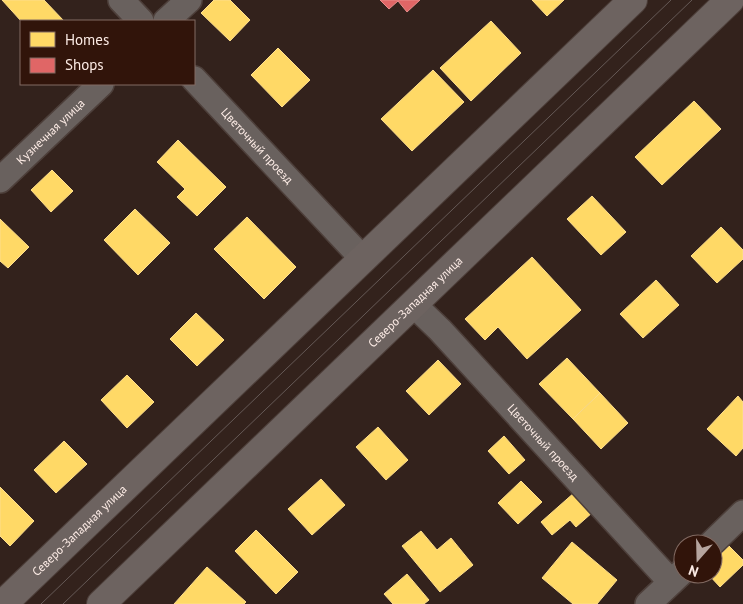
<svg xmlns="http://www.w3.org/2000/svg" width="743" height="604" viewBox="0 0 743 604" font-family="'PT Sans',sans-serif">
<rect width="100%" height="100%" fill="#33221c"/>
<!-- homes -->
<g fill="#ffd966" stroke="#fede8c">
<polygon points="2,0 44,0 64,21 21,21"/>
<polygon points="214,0 230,0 250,20 230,41 201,13"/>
<polygon points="532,0 564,0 547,16"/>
<polygon points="491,21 521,53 471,101 440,68"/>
<polygon points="278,48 310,80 282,107 251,75"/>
<polygon points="433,70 464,102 412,151 381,119"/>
<polygon points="694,101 721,129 662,185 635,157"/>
<polygon points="178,140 226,187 197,216 177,197 185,189 157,162"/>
<polygon points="52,170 73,191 51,212 31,190"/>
<polygon points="592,196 626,232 601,255 567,219"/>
<polygon points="135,209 170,243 138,275 104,240"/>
<polygon points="247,217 296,267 264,299 214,249"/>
<polygon points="0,219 29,247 8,268 0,261"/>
<polygon points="721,227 743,250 743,259 717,283 691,256"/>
<polygon points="532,257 581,310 527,359 498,327 485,340 465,319"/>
<polygon points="656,280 679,305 643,338 620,314"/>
<polygon points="196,313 224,340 197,366 170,339"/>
<polygon points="567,358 600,393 573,419 539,384"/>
<polygon points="438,360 461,384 429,415 406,391"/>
<polygon points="127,375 154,402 127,428 101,400"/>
<polygon points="600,393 628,423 601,449 573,419"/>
<polygon points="738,396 743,402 743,448 736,456 707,429"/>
<polygon points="378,427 408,460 386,480 356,447"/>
<polygon points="504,436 525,460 509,474 488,451"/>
<polygon points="64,441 87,464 56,493 34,470"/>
<polygon points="321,479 345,505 312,535 288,509"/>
<polygon points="521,481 542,502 518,524 498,503"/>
<polygon points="0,487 34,521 10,546 0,536"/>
<polygon points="575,492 593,512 576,527 570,520 552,535 541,522"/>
<polygon points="256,530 298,572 276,594 235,551"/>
<polygon points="421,531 437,550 451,538 473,565 440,592 402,546"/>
<polygon points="572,542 617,580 597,604 573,604 542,578"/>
<polygon points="729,546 743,560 743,565 720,587 708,574 713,574 713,561"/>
<polygon points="207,567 246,602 244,604 174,604"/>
<polygon points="407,574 429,600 424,604 393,604 384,594"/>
</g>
<!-- shops -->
<polygon fill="#e06666" stroke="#e88e8c" points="380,0 420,0 407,12 398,1 389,9"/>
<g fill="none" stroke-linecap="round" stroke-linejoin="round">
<defs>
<g id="street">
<polyline points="121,0 141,21"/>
<polyline points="166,21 189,0"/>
<path id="s1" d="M194,79L363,259"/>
<path id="s2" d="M0,180L101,84"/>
<path id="s3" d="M413,304L440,330L671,582"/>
<polyline points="711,544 743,513"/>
<polyline points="648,604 683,571"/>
</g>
<g id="secondary">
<path id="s4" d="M3,604L633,0"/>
<path id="s5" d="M101,604L730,0"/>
</g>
</defs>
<!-- street casing -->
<use href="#street" stroke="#4d3f3a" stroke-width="28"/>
<!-- secondary casing -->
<use href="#secondary" stroke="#4d3f3a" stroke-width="30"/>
<!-- street -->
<use href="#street" stroke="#69615e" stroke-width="25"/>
<!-- secondary -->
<use href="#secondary" stroke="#6d6360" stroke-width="28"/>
<!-- tram -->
<g stroke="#655956" stroke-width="1">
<polyline points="41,604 671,0"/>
<polyline points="63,604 692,0"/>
</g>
</g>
<g text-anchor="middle" stroke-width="5" stroke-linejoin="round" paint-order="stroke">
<!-- street labels -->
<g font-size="12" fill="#fcebe5" stroke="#31140a">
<text dy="4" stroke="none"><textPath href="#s2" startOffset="70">Кузнечная улица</textPath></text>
<text dy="4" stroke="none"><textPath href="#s1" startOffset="92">Цветочный проезд</textPath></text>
<text dy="4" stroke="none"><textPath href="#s5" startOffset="436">Северо-Западная улица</textPath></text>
<text dy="4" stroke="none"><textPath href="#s3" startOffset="190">Цветочный проезд</textPath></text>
<text dy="4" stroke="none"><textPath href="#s4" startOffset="106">Северо-Западная улица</textPath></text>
</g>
</g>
<!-- legend -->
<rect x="20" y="20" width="175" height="65" fill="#31140a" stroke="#826a62"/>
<rect x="30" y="32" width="25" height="15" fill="#ffd966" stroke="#826a62"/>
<text x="65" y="45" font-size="15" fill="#fcebe5">Homes</text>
<rect x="30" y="58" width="25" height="15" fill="#e06666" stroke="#826a62"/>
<text x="65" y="70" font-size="15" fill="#fcebe5">Shops</text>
<!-- north arrow -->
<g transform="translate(698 559) rotate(200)"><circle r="24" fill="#31140a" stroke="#826a62"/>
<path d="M0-4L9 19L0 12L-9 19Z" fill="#b6a59f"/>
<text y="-8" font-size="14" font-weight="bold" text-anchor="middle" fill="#fcebe5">N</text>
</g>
</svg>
